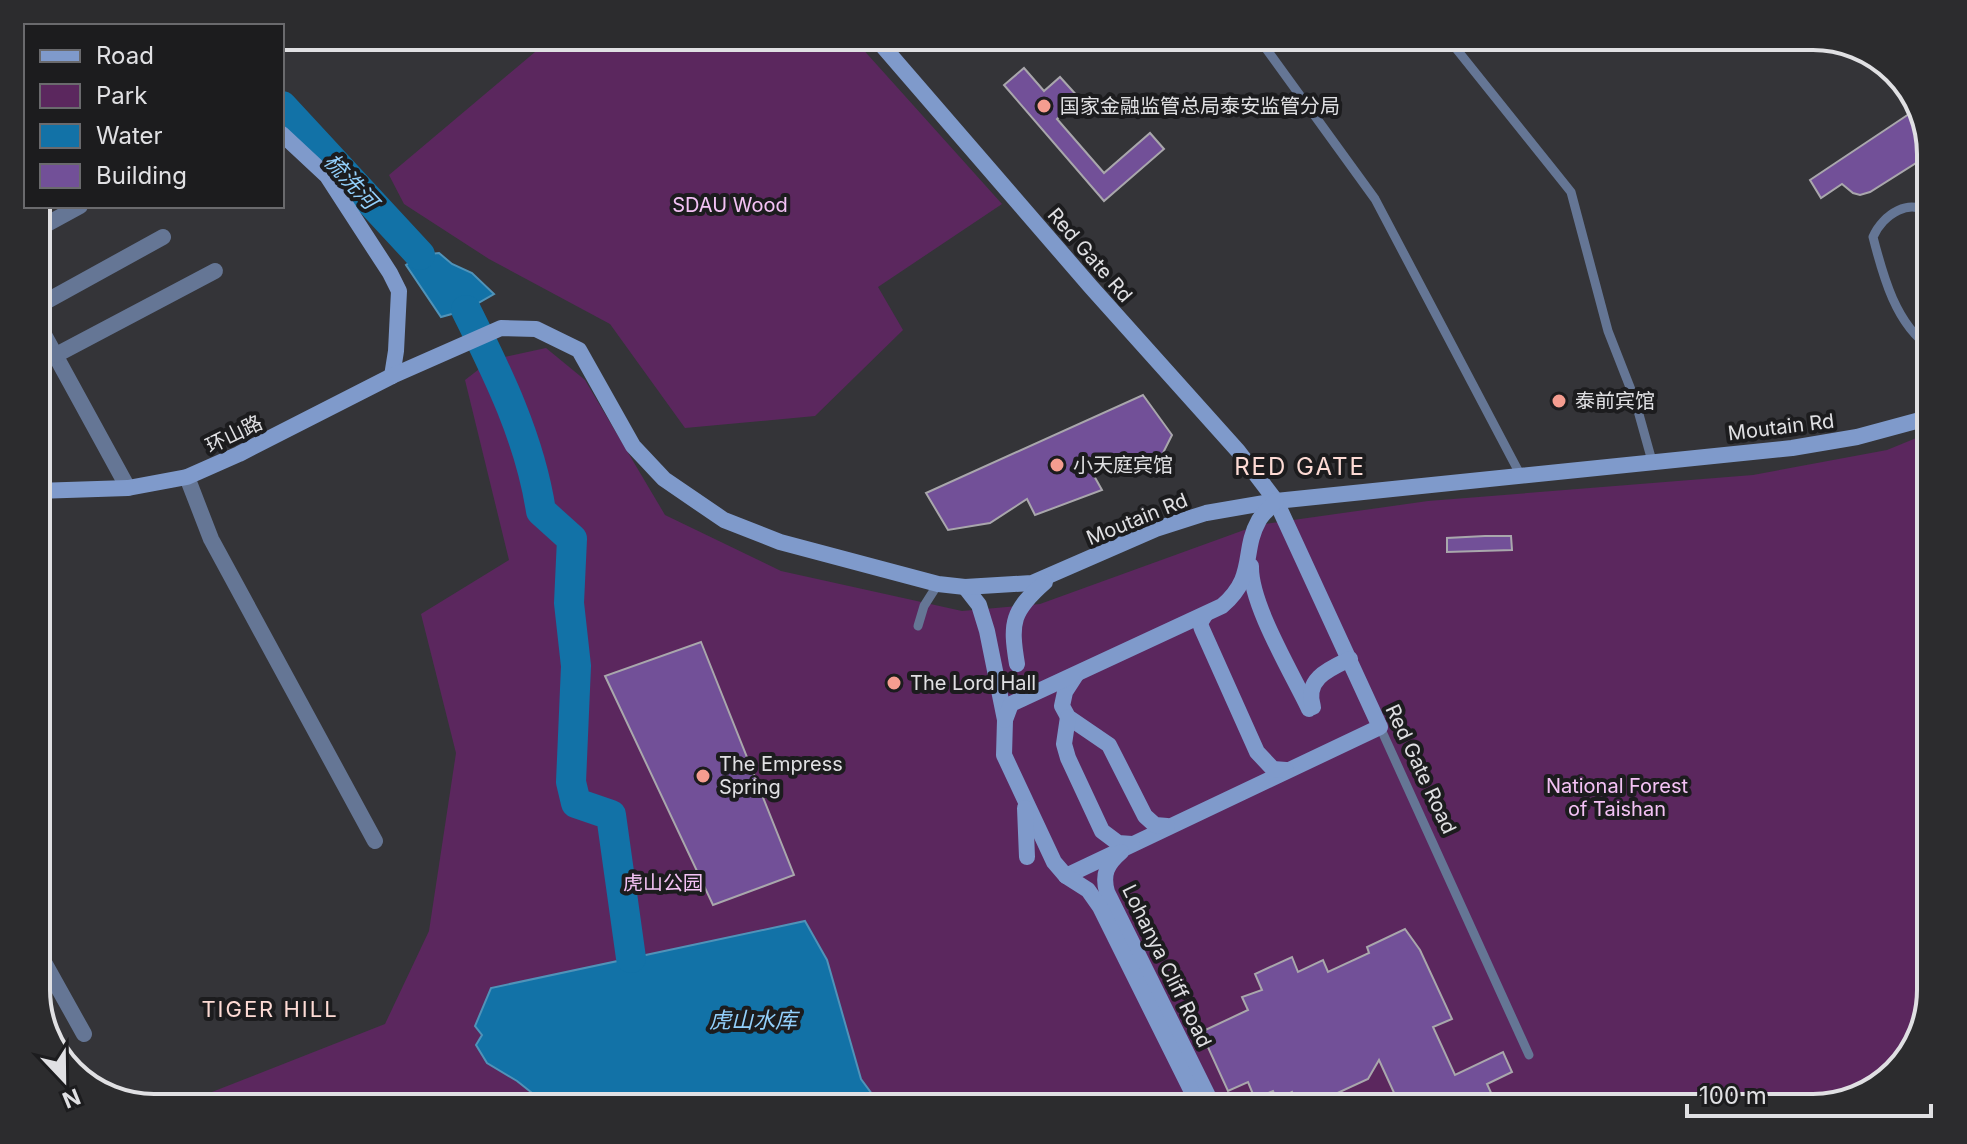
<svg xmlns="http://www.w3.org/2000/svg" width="1967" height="1144" viewBox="0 0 1967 1144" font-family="Inter,'Noto Sans SC',sans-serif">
<rect width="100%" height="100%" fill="#343438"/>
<!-- green -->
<g fill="#5b275e">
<polygon points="554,36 851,36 1002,204 878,287 903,330 815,416 685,428 610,324 489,259 404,204 389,175"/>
<polygon points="546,348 585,380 665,515 781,571 962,611 1040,604 1258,525 1428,501 1753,475 1887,450 1931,432 1931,990 1915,1048 1872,1092 1813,1108 171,1108 385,1024 429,931 456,753 421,614 509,560 465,380 491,360"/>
</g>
<!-- water -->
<g fill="#1272a7" stroke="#5093b9" stroke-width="2">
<polygon points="439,253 452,264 472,273 494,294 466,310 441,317 406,265 420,255"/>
<polygon points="805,921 827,960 861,1079 875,1098 895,1108 551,1108 517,1081 487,1063 476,1045 482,1035 475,1026 491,988"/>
</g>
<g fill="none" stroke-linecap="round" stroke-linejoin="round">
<!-- river -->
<g stroke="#1272a7" stroke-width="30">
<polyline points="282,106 420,255"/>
<path d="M466,310C498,374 530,439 541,511L572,539L569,603L576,666L571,782L576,803L611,815L631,958"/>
</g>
</g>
<!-- building -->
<g fill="#725098" stroke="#a9a7ac" stroke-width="2">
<polygon points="1024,68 1044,91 1060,77 1080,99 1057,119 1104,173 1150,133 1164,149 1104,201 1004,85"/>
<polygon points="1918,108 1925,129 1916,134 1921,144 1921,154 1916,163 1870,192 1860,195 1853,193 1842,184 1821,198 1810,180"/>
<polygon points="1143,395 1172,435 1162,455 1093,474 1102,490 1035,515 1027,499 990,523 948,530 926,493"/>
<polygon points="1485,536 1511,536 1512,550 1447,552 1447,538"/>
<polygon points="701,642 794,875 713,905 605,676"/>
<polygon points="1405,929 1420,950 1452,1019 1433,1027 1455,1075 1503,1052 1512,1072 1487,1084 1498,1108 1401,1108 1379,1060 1368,1079 1305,1108 1299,1108 1292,1092 1277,1100 1273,1091 1255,1099 1248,1082 1228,1091 1201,1032 1248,1010 1242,997 1262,990 1255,974 1292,957 1298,972 1323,960 1328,972 1369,953 1367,947"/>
</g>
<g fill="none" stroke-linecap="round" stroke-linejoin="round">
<!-- lane -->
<g stroke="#657695" stroke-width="9">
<polyline points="1446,36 1571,192 1608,331 1635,400 1652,461"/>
<polyline points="1757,36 1761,41"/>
<polyline points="1262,43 1375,199 1521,476"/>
<path d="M1931,216C1912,195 1882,215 1873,237C1883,276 1896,325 1931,348"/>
<polyline points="918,626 924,606 938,584"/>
<polyline points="1380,727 1529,1055"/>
</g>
<!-- street -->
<g stroke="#657695" stroke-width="16">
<polyline points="36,230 80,206"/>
<polyline points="36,307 163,237"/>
<polyline points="36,320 128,488"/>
<polyline points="56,355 215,271"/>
<polyline points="187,477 211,539 375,841"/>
<polyline points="36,948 84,1034"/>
</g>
<!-- secondary -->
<g stroke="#7f9acb" stroke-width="16">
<polyline points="874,36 1091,287 1238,451 1276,501 1380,727 1066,876 1054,862 1004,755 1005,720 987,631 979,605 965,587"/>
<polyline points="282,134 327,176 390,273 399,291 396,351 392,376"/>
<polyline points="36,491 128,488 187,477 239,454 392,376 501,328 536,329 579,350 633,446 664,479 724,520 780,542 938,584 965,587 1032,583 1156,529 1206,513 1276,501 1792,448 1857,437 1931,417"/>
<path d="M1251,566C1250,604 1292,673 1309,709"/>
<polyline points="1205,615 1200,623 1202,629 1257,752 1273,769 1286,770"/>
<path d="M1017,664C1010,622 1012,611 1045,582"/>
<polyline points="1076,675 1065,692 1062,706 1068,717 1109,745 1145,816 1155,825 1167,826"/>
<path d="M1313,707C1304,679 1329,669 1350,659"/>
<polyline points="1068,717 1064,744 1068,758 1102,831 1118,843 1132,844"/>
<path d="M1005,720L1011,704L1222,606C1257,576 1241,552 1259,520C1263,513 1271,507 1276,501"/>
<polyline points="1025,808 1027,857"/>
<path d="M1121,852C1107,864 1102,874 1107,892L1211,1102L1220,1108"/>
<polyline points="1066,876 1088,890 1100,907 1200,1108"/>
</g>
</g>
<!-- markers -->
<g fill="#f59d90" stroke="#1c1c1e" stroke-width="3">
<circle cx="1044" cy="106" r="8"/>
<circle cx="1559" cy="401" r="8"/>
<circle cx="1057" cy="465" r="8"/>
<circle cx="894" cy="683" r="8"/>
<circle cx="703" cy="776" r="8"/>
</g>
<g text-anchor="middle" stroke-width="8" stroke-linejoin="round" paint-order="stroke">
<!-- poi labels -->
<g font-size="20" fill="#e0e0e3" stroke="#1c1c1e" text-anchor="start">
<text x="1060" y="113">国家金融监管总局泰安监管分局</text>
<text x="1575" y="408">泰前宾馆</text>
<text x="1073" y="472">小天庭宾馆</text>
<text x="910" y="690">The Lord Hall</text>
<text x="719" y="771">The Empress<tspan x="719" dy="23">Spring</tspan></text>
</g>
<!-- park labels -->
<g font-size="20" fill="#f4c2f5" stroke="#1c1c1e">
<text x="730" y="212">SDAU Wood</text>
<text x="1617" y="793">National Forest<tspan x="1617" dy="23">of Taishan</tspan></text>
<text x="663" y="890">虎山公园</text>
</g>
<!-- street labels -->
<g font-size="20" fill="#e0e0e3" stroke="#1c1c1e">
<text transform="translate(1090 255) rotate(49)" y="7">Red Gate Rd</text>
<text transform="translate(1781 427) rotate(-7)" y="7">Moutain Rd</text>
<text transform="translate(234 434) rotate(-26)" y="7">环山路</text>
<text transform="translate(1137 519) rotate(-22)" y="7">Moutain Rd</text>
<text transform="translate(1421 769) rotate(65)" y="7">Red Gate Road</text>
<text transform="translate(1167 966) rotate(64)" y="7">Lohanya Cliff Road</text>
</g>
<!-- water labels -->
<g font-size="22" font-style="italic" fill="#93d0fc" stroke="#1c1c1e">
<text transform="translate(351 181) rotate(47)" y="8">梳洗河</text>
<text x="753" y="1028">虎山水库</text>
</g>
<!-- neighbourhood labels -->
<g font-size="22" letter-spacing="2" fill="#fddad4" stroke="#1c1c1e">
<text x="270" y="1017">TIGER HILL</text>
</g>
<!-- quarter labels -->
<g font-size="24" letter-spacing="2" fill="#fddad4" stroke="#1c1c1e">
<text x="1300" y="475">RED GATE</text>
</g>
</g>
<!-- crop -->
<path d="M0 0H1967V1144H0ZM154 50H1813A104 104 0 0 1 1917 154V990A104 104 0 0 1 1813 1094H154A104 104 0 0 1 50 990V154A104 104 0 0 1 154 50Z" fill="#2c2c2e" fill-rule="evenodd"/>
<path fill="none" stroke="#e0e0e3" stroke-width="4" d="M154 50H1813A104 104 0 0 1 1917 154V990A104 104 0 0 1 1813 1094H154A104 104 0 0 1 50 990V154A104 104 0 0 1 154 50Z"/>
<!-- legend -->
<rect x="24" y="24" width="260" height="184" fill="#1c1c1e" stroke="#6a6a6d" stroke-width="2"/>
<rect x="40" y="50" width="40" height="12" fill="#7f9acb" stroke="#6a6a6d" stroke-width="2"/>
<text x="96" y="64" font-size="24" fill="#e0e0e3">Road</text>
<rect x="40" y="84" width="40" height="24" fill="#5b275e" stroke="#6a6a6d" stroke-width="2"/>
<text x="96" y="104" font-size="24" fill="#e0e0e3">Park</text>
<rect x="40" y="124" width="40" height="24" fill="#1272a7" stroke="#6a6a6d" stroke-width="2"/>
<text x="96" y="144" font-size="24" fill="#e0e0e3">Water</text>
<rect x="40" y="164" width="40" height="24" fill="#725098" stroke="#6a6a6d" stroke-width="2"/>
<text x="96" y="184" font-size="24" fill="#e0e0e3">Building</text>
<!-- north arrow -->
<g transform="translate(64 1080) rotate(158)" stroke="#1c1c1e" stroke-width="6" paint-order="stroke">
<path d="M0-6L14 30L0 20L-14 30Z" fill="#e0e0e3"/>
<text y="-12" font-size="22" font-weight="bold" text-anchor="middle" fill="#e0e0e3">N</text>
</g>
<!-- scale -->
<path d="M1687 1104v12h244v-12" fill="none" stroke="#e0e0e3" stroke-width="4"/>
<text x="1699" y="1104" font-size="24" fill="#e0e0e3" stroke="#1c1c1e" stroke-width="6" paint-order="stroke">100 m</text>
</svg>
